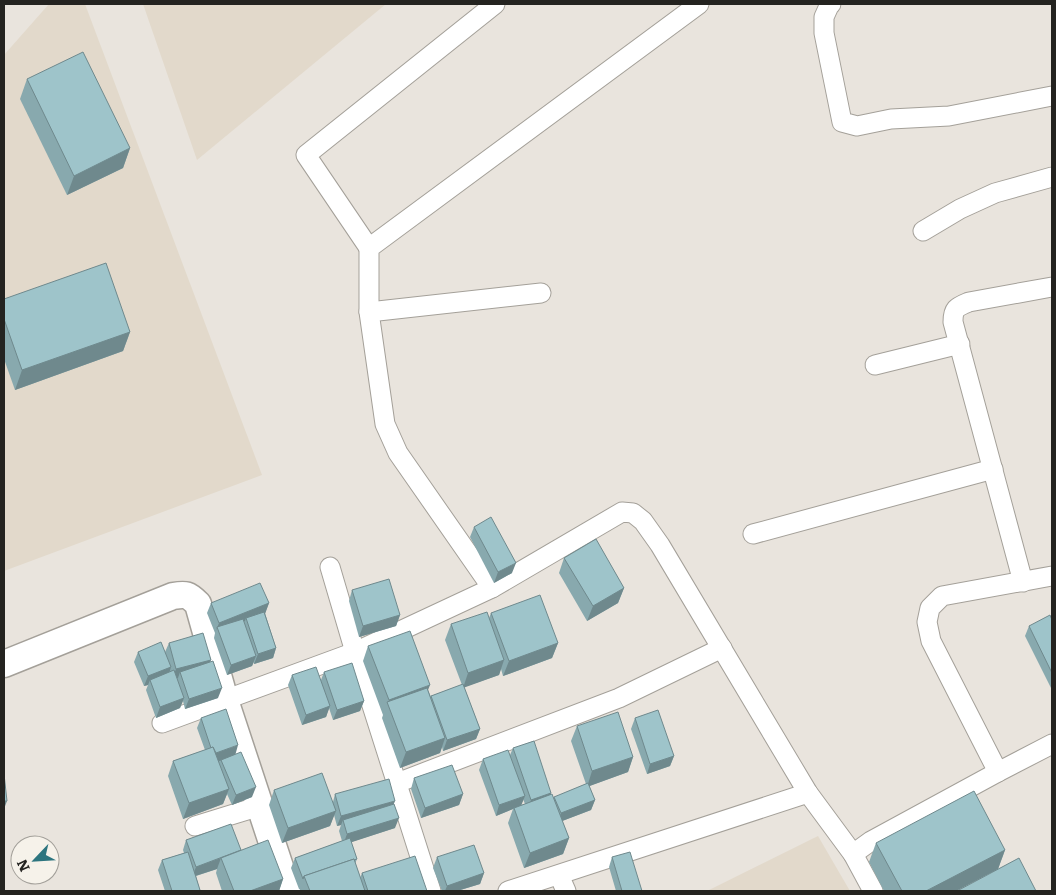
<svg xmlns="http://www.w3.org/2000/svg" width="1056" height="895" viewBox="0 0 1056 895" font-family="Literata,serif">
<rect width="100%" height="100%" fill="#e9e4dd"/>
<!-- built -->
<g fill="#e2d9cb">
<polygon points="49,4 85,4 262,475 4,571 4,55"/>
<polygon points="143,4 386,4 197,160"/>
<polygon points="818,836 850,891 707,891"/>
</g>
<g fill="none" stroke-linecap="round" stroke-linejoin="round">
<defs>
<g id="street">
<polyline points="831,4 829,6 824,17 824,33 842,122 857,126 891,119 949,116 1052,96"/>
<polyline points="923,231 960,209 995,193 1052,177"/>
<polyline points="369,248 306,155 495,4"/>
<polyline points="369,312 541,293"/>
<polyline points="875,365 960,344"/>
<polyline points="753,534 993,469"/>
<polyline points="330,567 355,652 431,891"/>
<path d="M1023,582L953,322C953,308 957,307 969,302L1052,287"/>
<polyline points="492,588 398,453 385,424 369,312 369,248 699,4"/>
<polyline points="162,723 355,652 492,588 622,512 633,513 643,521 660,545 808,793 853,854 873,891"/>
<polyline points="998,772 931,641 927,622 930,608 942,596 1052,576"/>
<polyline points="397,783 619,698 722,648"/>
<polyline points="195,826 260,806"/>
<polyline points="853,854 871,841 998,772 1052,744"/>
<polyline points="559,875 566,891"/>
<polyline points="508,891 808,793"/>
</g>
<path id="secondary" d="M4,664L173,596C186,594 188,594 198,604L225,700L288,891"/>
</defs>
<!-- street casing -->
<use href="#street" stroke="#a4a099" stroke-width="21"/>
<!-- secondary casing -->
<use href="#secondary" stroke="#a4a099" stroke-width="29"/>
<!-- street -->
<use href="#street" stroke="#fff" stroke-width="19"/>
<!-- secondary -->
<use href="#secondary" stroke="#fff" stroke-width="26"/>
</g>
<!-- wall -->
<g fill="#88a9ae" fill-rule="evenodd">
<polygon points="27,79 130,148 123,168 67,195 20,99"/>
<polygon points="4,299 130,332 123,351 15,390 4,359"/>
<polygon points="474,527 512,573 494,583 470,537"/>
<polygon points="564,558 624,588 618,603 587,621 559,573"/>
<polygon points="352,590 400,615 396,626 359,637 349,601"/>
<polygon points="211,603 269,603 265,613 276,648 273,658 254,664 254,662 252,666 227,675 214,638 215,633 207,613"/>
<polygon points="491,613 558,643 552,658 503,676 501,669 499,675 464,687 480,729 476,739 443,751 442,747 440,753 400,768 382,718 383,715 363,661 368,646 428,690 431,697 431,696 462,685 445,640 451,624 489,618"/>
<polygon points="1052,620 1052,688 1051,688 1025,636 1029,626"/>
<polygon points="169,643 211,660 210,662 218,698 185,709 183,701 180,708 156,718 146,690 148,685 144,686 134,662 138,652 165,652"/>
<polygon points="324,672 364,701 360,711 333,720 329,708 326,717 302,725 288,685 292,675 321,680"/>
<polygon points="201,718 235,754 252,797 232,805 227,794 223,804 183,819 168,776 173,761 205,750 197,728"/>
<polygon points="635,718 674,756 670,766 647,774 631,729"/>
<path d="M577,726L633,757L628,772L589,786L595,800L591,810L562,821L569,838L563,854L524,868L508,823L513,809L496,816L479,770L483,759L510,755L513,748L551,793V795L554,798L586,784L571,741ZM523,799L525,804L521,805Z"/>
<polygon points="414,778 463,794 459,805 421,818 411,789"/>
<polygon points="274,790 333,802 335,794 394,804 395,828 351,842 357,859 355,864 360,878 362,873 427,891 299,891 300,889 299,889 291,868 295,858 342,841 339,831 341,825 337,826 334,815 330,826 282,843 269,805"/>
<polygon points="186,840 241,850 283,879 279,891 222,891 216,873 217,869 196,876 200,891 165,891 158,870 162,860 184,853 183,850"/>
<polygon points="876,843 1005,850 998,869 956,891 884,891 869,862"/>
<polygon points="437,857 484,873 480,884 457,891 442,891 433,868"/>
<polygon points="612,857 642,891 616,891 609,867"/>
</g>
<!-- shaded-wall -->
<g fill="#6f898d">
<polygon points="130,148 123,168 67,195 74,176"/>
<polygon points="130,332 123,351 15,390 22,370"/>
<polygon points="516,563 512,573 494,583 498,572"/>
<polygon points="624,588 618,603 587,621 593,606"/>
<polygon points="269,603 265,614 246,618 245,621 219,632 217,627 215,633 219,623"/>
<polygon points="400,615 396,626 359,637 363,626"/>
<polygon points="558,643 552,658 503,676 509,661"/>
<polygon points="276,648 273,658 254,664 258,654"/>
<polygon points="256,656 252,666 227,675 231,665"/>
<polygon points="211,660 207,670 180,672 178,678 172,680 176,669"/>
<polygon points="504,660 499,675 463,688 468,673"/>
<polygon points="171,667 168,677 150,680 148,685 144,686 148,676"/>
<polygon points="430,685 424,700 388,703 389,700"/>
<polygon points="222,688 218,698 185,709 189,699"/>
<polygon points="184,698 180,708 156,718 160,707"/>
<polygon points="364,701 360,711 333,720 337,710"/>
<polygon points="330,706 326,717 302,725 306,715"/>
<polygon points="480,729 476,739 443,751 447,740"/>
<polygon points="445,738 440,753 400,768 406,752"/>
<polygon points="238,745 235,756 210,764 214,754"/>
<polygon points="674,756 670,766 647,774 650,764"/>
<polygon points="633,757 628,772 587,787 592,771"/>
<polygon points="256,787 252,797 232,805 236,795"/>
<polygon points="229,789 223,804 183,819 189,803"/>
<polygon points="551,793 548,803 527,810 531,800"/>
<polygon points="463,794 459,805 421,818 425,808"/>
<polygon points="525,796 521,806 514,808 513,809 496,816 499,805"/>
<polygon points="595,800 591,810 557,823 561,813"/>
<polygon points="4,801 7,801 4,809"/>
<polygon points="395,801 391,811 343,820 341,825 337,826 341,816"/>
<polygon points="336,811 330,826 282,843 288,828"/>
<polygon points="399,818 395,828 343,845 347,834"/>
<polygon points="569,838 563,854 524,868 530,853"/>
<polygon points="1005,850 998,869 956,891 926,891"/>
<polygon points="221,858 217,869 192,877 196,867"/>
<polygon points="484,873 480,884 457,891 445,891 447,886"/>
<polygon points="283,879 279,891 250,891"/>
</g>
<!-- building -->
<g fill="#9ec4ca" stroke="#6f898d">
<polygon points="83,52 130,148 74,176 27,79"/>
<polygon points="106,263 130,332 22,370 4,319 4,299"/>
<polygon points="491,517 516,563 498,572 474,527"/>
<polygon points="596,539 624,588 593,606 564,558"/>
<polygon points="389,579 400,615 363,626 352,590"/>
<polygon points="260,583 269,603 219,623 211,603"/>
<polygon points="540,595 558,643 509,661 491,613"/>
<polygon points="264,612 276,648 258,654 246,618"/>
<polygon points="487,612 504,660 468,673 451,624"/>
<polygon points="1050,615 1052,620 1052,673 1029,626"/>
<polygon points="243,619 256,656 231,665 217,627"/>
<polygon points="410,631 430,685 389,700 368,646"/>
<polygon points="203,633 211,660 176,669 169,643"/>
<polygon points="161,642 171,667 148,676 138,652"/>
<polygon points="213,661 222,688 189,699 180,672"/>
<polygon points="352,663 364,701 337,710 324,672"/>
<polygon points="316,667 330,706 306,715 292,675"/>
<polygon points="174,670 184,698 160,707 150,680"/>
<polygon points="463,684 480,729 447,740 431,696"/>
<polygon points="427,688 445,738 406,752 387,702"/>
<polygon points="226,709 238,745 216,753 213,747 211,748 201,718"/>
<polygon points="658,710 674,756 650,764 635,718"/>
<polygon points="618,712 633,757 592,771 577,726"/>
<polygon points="534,741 551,793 531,800 513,748"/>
<polygon points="213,747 229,789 189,803 173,761"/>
<polygon points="508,750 525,796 499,805 483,759"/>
<polygon points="241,752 256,787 236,795 221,760"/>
<polygon points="452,765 463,794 425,808 414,778"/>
<polygon points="322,773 336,811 288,828 274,790"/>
<polygon points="4,774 7,801 4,801"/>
<polygon points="389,779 395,801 341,816 335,794"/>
<polygon points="588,783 595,800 561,813 554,797"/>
<polygon points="974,791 1005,850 926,891 902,891 876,843"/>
<polygon points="552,794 569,838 530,853 514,808"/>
<polygon points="394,804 399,818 347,834 343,820"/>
<polygon points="231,824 241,850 196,867 186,840"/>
<polygon points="350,838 357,859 354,860 354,859 304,876 303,879 295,858"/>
<polygon points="268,840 283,879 250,891 234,891 221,858"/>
<polygon points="474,845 484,873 447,886 437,857"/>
<polygon points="188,852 200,890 197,891 172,891 162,860"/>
<polygon points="630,852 642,891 622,891 612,857"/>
<polygon points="415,856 427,891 368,891 362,873"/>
<polygon points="1019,858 1036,891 957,891"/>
<polygon points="354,859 365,891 310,891 304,876"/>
</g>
<!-- border -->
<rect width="1056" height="895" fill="none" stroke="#242320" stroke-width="10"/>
<!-- north arrow -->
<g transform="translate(35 860) rotate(245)"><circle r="24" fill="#f6f2ea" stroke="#a29f99"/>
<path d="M0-4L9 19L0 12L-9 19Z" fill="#2d757f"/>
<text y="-8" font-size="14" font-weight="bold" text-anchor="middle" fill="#242320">N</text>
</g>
</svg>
